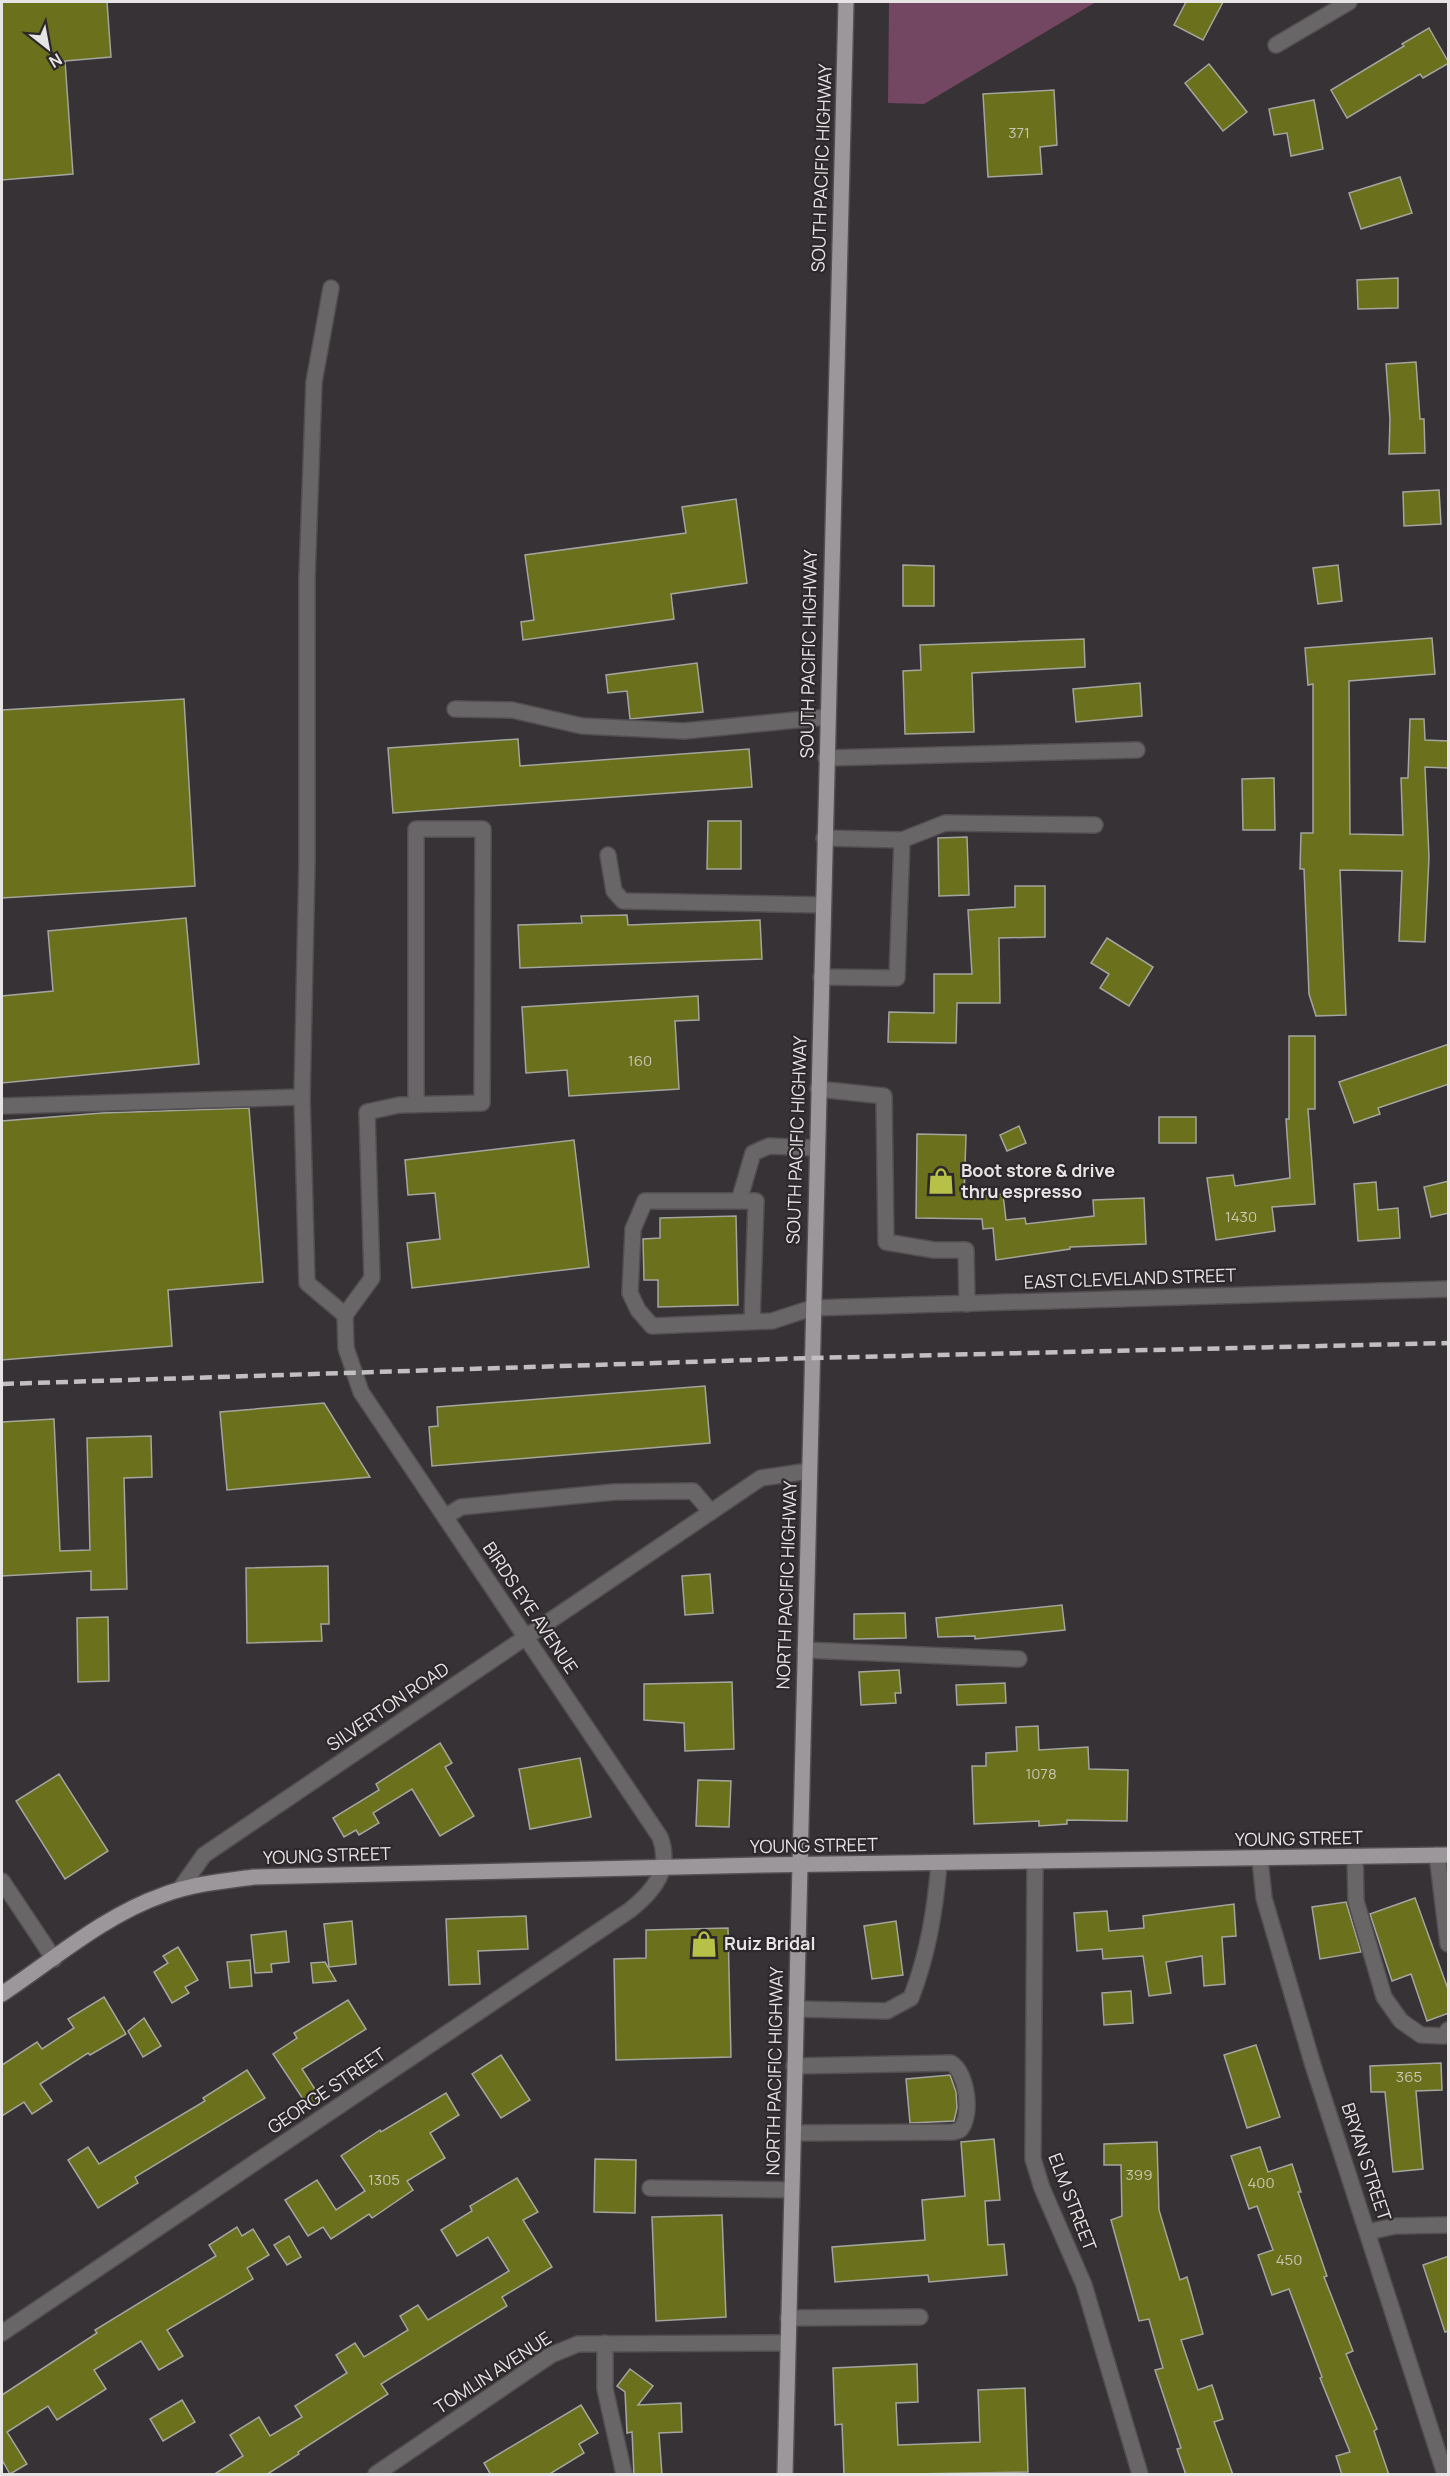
<svg xmlns="http://www.w3.org/2000/svg" width="1450" height="2476" viewBox="0 0 1450 2476" font-family="Manrope,sans-serif">
<rect width="100%" height="100%" fill="#373235"/>
<!-- green -->
<polygon fill="#734661" points="889,2 1096,2 924,104 888,103"/>
<!-- building -->
<g fill="#6a701b" stroke="#a4a59f" stroke-width="1.5">
<polygon points="2,2 107,2 111,57 65,61 73,174 2,180"/>
<polygon points="1186,2 1223,2 1203,40 1174,25"/>
<polygon points="1429,28 1449,63 1423,78 1420,74 1347,118 1331,90 1404,46 1402,44"/>
<polygon points="1209,64 1247,112 1223,131 1185,83"/>
<polygon points="1054,90 1057,145 1040,147 1042,174 988,177 983,94"/>
<polygon points="1314,100 1323,149 1291,156 1287,133 1274,135 1269,109"/>
<polygon points="1400,177 1412,213 1361,229 1349,193"/>
<polygon points="1398,278 1398,308 1358,309 1357,280"/>
<polygon points="1416,362 1420,419 1424,419 1425,453 1389,454 1390,419 1386,364"/>
<polygon points="1439,490 1441,524 1404,526 1403,492"/>
<polygon points="736,499 747,583 671,594 674,619 523,640 521,622 534,620 525,555 686,533 682,507"/>
<polygon points="903,565 934,566 934,606 903,606"/>
<polygon points="1338,565 1342,601 1318,604 1313,568"/>
<polygon points="1432,638 1435,674 1349,681 1350,834 1403,835 1401,778 1408,778 1410,719 1424,719 1425,740 1449,741 1449,768 1425,767 1429,857 1425,942 1399,941 1402,871 1340,870 1346,1015 1316,1016 1309,994 1304,869 1300,869 1301,833 1313,833 1313,684 1308,685 1305,648"/>
<polygon points="1084,639 1085,667 972,673 974,732 905,734 903,671 921,670 920,645"/>
<polygon points="697,663 703,712 630,719 627,691 608,693 606,675"/>
<polygon points="1140,683 1142,716 1076,722 1073,689"/>
<polygon points="184,699 195,886 2,898 2,710"/>
<polygon points="518,739 520,766 749,749 752,787 393,813 388,748"/>
<polygon points="1274,778 1275,830 1243,830 1242,779"/>
<polygon points="708,821 741,821 741,869 707,869"/>
<polygon points="967,837 969,895 939,896 938,838"/>
<polygon points="1015,886 1045,886 1045,937 999,938 1000,1003 957,1003 956,1043 888,1042 889,1012 934,1013 934,974 972,974 968,910 1015,907"/>
<polygon points="627,915 628,925 760,920 762,959 520,968 518,925 582,923 581,916"/>
<polygon points="186,918 199,1064 2,1083 2,996 53,991 48,931"/>
<polygon points="1107,938 1153,967 1129,1006 1100,988 1109,974 1091,963"/>
<polygon points="698,996 699,1020 675,1021 679,1089 569,1096 567,1070 526,1073 522,1007"/>
<polygon points="1289,1036 1315,1036 1315,1109 1308,1109 1315,1204 1272,1207 1275,1231 1216,1240 1207,1178 1233,1175 1235,1186 1290,1178 1286,1119 1289,1119"/>
<polygon points="1449,1044 1449,1084 1378,1108 1380,1114 1354,1123 1339,1082"/>
<polygon points="249,1108 263,1282 168,1290 172,1346 2,1360 2,1121 102,1113"/>
<rect x="1159" y="1117" width="37" height="26"/>
<polygon points="1019,1126 1026,1143 1007,1151 1000,1135"/>
<polygon points="917,1134 966,1135 964,1198 1003,1194 1006,1220 1025,1218 1026,1224 1094,1216 1093,1200 1144,1198 1146,1244 1070,1247 1070,1249 996,1260 993,1228 983,1229 982,1219 916,1218"/>
<polygon points="574,1140 589,1267 412,1288 407,1243 440,1239 435,1193 408,1195 405,1160"/>
<polygon points="1449,1181 1449,1213 1431,1217 1424,1187"/>
<polygon points="1376,1182 1378,1210 1398,1208 1400,1238 1358,1241 1354,1184"/>
<polygon points="736,1216 738,1305 658,1307 658,1280 644,1280 643,1239 660,1238 660,1218"/>
<polygon points="705,1386 710,1443 432,1466 429,1427 438,1426 437,1407"/>
<polygon points="324,1403 370,1477 227,1490 220,1412"/>
<polygon points="54,1419 60,1551 90,1550 87,1438 151,1436 152,1477 124,1478 127,1589 91,1590 91,1571 2,1576 2,1422"/>
<polygon points="328,1566 329,1624 321,1624 322,1641 247,1643 246,1568"/>
<polygon points="710,1574 713,1613 685,1615 682,1576"/>
<polygon points="1062,1605 1065,1630 975,1639 975,1636 938,1637 936,1618"/>
<polygon points="905,1613 906,1638 854,1639 854,1614"/>
<polygon points="108,1617 109,1681 78,1682 77,1618"/>
<polygon points="899,1670 901,1693 895,1693 896,1703 861,1705 859,1672"/>
<polygon points="732,1682 734,1749 685,1751 684,1723 644,1720 644,1684"/>
<polygon points="1005,1683 1006,1703 957,1705 956,1685"/>
<polygon points="1038,1726 1039,1750 1088,1747 1089,1769 1128,1770 1127,1821 1067,1820 1067,1824 1039,1826 1039,1821 974,1824 972,1766 986,1766 986,1753 1017,1751 1016,1727"/>
<polygon points="440,1743 452,1763 445,1767 474,1816 440,1836 412,1789 373,1813 379,1823 359,1835 356,1830 344,1837 333,1818 379,1790 376,1784"/>
<polygon points="580,1758 591,1817 530,1829 519,1769"/>
<polygon points="59,1774 108,1851 65,1879 16,1801"/>
<polygon points="698,1780 731,1781 729,1827 696,1826"/>
<polygon points="1415,1898 1449,1992 1449,2013 1427,2021 1411,1974 1392,1981 1370,1914"/>
<polygon points="1346,1902 1361,1952 1320,1959 1312,1907"/>
<polygon points="1234,1904 1236,1936 1222,1937 1225,1984 1204,1986 1202,1956 1166,1962 1171,1993 1149,1996 1143,1956 1103,1959 1102,1949 1077,1951 1074,1913 1107,1911 1109,1931 1144,1928 1143,1916"/>
<polygon points="526,1916 528,1949 478,1951 480,1984 449,1985 446,1919"/>
<polygon points="352,1921 356,1964 329,1967 324,1924"/>
<polygon points="896,1921 903,1975 872,1979 864,1926"/>
<polygon points="728,1928 731,2057 616,2060 614,1959 646,1958 646,1930"/>
<polygon points="286,1931 289,1962 271,1964 272,1972 255,1973 251,1935"/>
<polygon points="178,1947 198,1980 185,1987 189,1993 172,2003 154,1972 168,1963 163,1956"/>
<polygon points="250,1960 252,1986 230,1988 227,1962"/>
<polygon points="325,1962 336,1981 313,1983 311,1963"/>
<polygon points="1131,1991 1133,2023 1104,2025 1102,1993"/>
<polygon points="104,1997 126,2034 90,2055 88,2053 40,2084 52,2101 32,2114 24,2102 2,2116 2,2065 37,2042 42,2049 74,2028 68,2019"/>
<polygon points="348,2000 366,2029 302,2069 322,2100 309,2108 273,2054 297,2038 294,2033"/>
<polygon points="144,2018 161,2046 143,2057 128,2031"/>
<polygon points="1256,2045 1280,2117 1247,2128 1224,2055"/>
<polygon points="501,2055 530,2100 501,2118 472,2074"/>
<polygon points="1441,2063 1442,2090 1416,2091 1423,2169 1393,2172 1385,2092 1371,2092 1370,2066"/>
<polygon points="247,2070 265,2098 135,2177 138,2183 98,2208 68,2160 88,2147 99,2164 205,2101 203,2098"/>
<polygon points="950,2075 956,2092 957,2108 954,2121 910,2123 906,2079"/>
<polygon points="446,2093 459,2115 430,2133 445,2158 407,2181 413,2190 372,2218 369,2214 331,2239 323,2227 308,2236 285,2200 317,2180 336,2210 365,2191 341,2156 380,2130 381,2132"/>
<polygon points="994,2139 1000,2200 985,2201 988,2245 1004,2244 1007,2275 929,2282 928,2275 835,2282 832,2247 925,2240 922,2200 965,2196 961,2142"/>
<polygon points="1157,2142 1159,2210 1180,2280 1187,2277 1203,2334 1181,2340 1198,2390 1212,2385 1223,2419 1214,2422 1233,2475 1186,2475 1177,2449 1181,2448 1155,2370 1163,2368 1149,2319 1139,2321 1111,2220 1122,2216 1121,2165 1104,2165 1104,2144"/>
<polygon points="1260,2147 1268,2172 1292,2164 1301,2192 1298,2192 1327,2276 1324,2277 1353,2351 1346,2354 1377,2429 1374,2431 1389,2475 1342,2475 1336,2456 1350,2452 1320,2378 1322,2377 1289,2289 1272,2295 1258,2255 1273,2250 1257,2206 1249,2209 1231,2156"/>
<polygon points="595,2159 636,2160 635,2213 594,2212"/>
<polygon points="517,2178 538,2212 523,2220 552,2267 502,2297 507,2306 381,2384 388,2394 298,2452 299,2454 266,2475 213,2475 243,2456 230,2435 259,2417 270,2436 302,2417 295,2406 347,2373 336,2355 355,2343 364,2357 408,2330 400,2316 418,2305 428,2320 509,2271 488,2237 457,2256 441,2230 472,2211 470,2206"/>
<polygon points="722,2215 726,2317 656,2321 652,2217"/>
<polygon points="237,2227 242,2236 253,2229 269,2255 247,2268 253,2279 167,2330 183,2356 159,2370 141,2341 94,2370 106,2389 57,2420 48,2406 7,2432 27,2464 10,2474 2,2460 2,2395 97,2333 95,2330 216,2256 209,2245"/>
<polygon points="289,2236 301,2257 287,2265 274,2245"/>
<polygon points="1449,2256 1449,2331 1445,2332 1423,2265"/>
<polygon points="917,2364 918,2402 896,2403 898,2445 980,2442 978,2390 1025,2388 1028,2472 844,2475 842,2424 835,2425 833,2368"/>
<polygon points="630,2369 653,2386 638,2405 681,2403 682,2432 659,2433 662,2475 634,2475 632,2432 627,2433 625,2392 617,2386"/>
<polygon points="182,2400 195,2422 163,2441 150,2419"/>
<polygon points="581,2405 598,2433 579,2444 584,2453 548,2475 491,2475 484,2463"/>
</g>
<g fill="none" stroke-linecap="round" stroke-linejoin="round">
<defs>
<g id="minor">
<polyline points="1276,45 1349,2"/>
<polyline points="455,709 512,710 582,726 684,731 827,717"/>
<polyline points="826,758 1137,750"/>
<polyline points="824,838 902,840 945,823 1095,825"/>
<polyline points="608,855 614,891 623,901 823,905"/>
<polyline points="821,977 897,978 902,840"/>
<polyline points="818,1089 884,1096 886,1242 934,1250 966,1250 967,1304"/>
<polyline points="2,1106 302,1097"/>
<polyline points="739,1201 753,1153 769,1146 817,1148"/>
<polyline points="345,1315 372,1278 367,1112 399,1105 482,1103 483,829 416,829 416,1105"/>
<polyline points="752,1321 756,1201 645,1201 633,1229 630,1293 638,1310 652,1326 772,1321 812,1308 1448,1289"/>
<polyline points="445,1517 461,1507 614,1492 693,1491 711,1512"/>
<polyline points="805,1650 1019,1659"/>
<polyline points="1437,1855 1448,1944"/>
<polyline points="1355,1857 1356,1901 1384,1997 1401,2021 1421,2035 1444,2036 1448,2030"/>
<polyline points="1260,1860 1264,1898 1312,2062 1445,2474"/>
<polyline points="1035,1863 1033,2159 1042,2188 1084,2285 1140,2474"/>
<polyline points="2,1881 54,1959"/>
<polyline points="180,1889 204,1855 761,1478 809,1471"/>
<path d="M796,2009L887,2011L911,1998C928,1954 935,1911 939,1864"/>
<path d="M793,2133L953,2132L960,2130C973,2116 967,2072 951,2063L794,2066"/>
<polyline points="650,2188 791,2190"/>
<polyline points="1368,2232 1395,2226 1448,2225"/>
<polyline points="788,2318 920,2317"/>
<path d="M2,2333L630,1910C654,1891 672,1869 660,1837L361,1392L346,1348L345,1315L307,1283L302,1097L307,863V578L314,382L331,288"/>
<polyline points="605,2343 605,2389 624,2474"/>
<polyline points="376,2474 551,2355 578,2344 788,2343"/>
</g>
<g id="major">
<path d="M2,1994C53,1960 105,1915 163,1895C192,1884 224,1881 254,1877L762,1865L1448,1855"/>
<polyline points="785,2474 846,2"/>
</g>
</defs>
<!-- minor casing -->
<use href="#minor" stroke="#534e51" stroke-width="18"/>
<!-- major casing -->
<use href="#major" stroke="#534e51" stroke-width="18"/>
<!-- minor -->
<use href="#minor" stroke="#696668" stroke-width="15"/>
<!-- major -->
<use href="#major" stroke="#9c979a" stroke-width="15"/>
<!-- rail -->
<polyline stroke="#c2bfc0" stroke-width="4.5" stroke-dasharray="12 6" stroke-linecap="butt" points="2,1384 812,1358 1448,1343"/>
</g>
<!-- icons -->
<defs>
<symbol id="shop-bare" viewBox="-9 -9 18 18"><path d="M-5-2.5h2.3a2.7 3.5 0 0 1 5.4 0H5L5.5 6h-11ZM-1.5-2.5h3a1.5 2.3 0 0 0-3 0Z" fill="#b8c147" stroke="#2d282b" stroke-width="2.5" paint-order="stroke"/></symbol>
</defs>
<g fill-rule="evenodd">
<use href="#shop-bare" x="922" y="1162" width="38" height="38"/>
<use href="#shop-bare" x="685" y="1925" width="38" height="38"/>
</g>
<g text-anchor="middle" stroke-width="4.5" stroke-linejoin="round" paint-order="stroke">
<!-- number labels -->
<g font-size="15" fill="#c8c7b2">
<text x="1019" y="138">371</text>
<text x="640" y="1066">160</text>
<text x="1241" y="1222">1430</text>
<text x="1041" y="1779">1078</text>
<text x="1409" y="2082">365</text>
<text x="1139" y="2180">399</text>
<text x="384" y="2185">1305</text>
<text x="1261" y="2188">400</text>
<text x="1289" y="2265">450</text>
</g>
<!-- street labels -->
<g font-size="18" fill="#e7e4e5" stroke="#2d282b">
<text transform="translate(822 168) rotate(-88)" y="6">SOUTH PACIFIC HIGHWAY</text>
<text transform="translate(809 654) rotate(-89)" y="6">SOUTH PACIFIC HIGHWAY</text>
<text transform="translate(797 1140) rotate(-88)" y="6">SOUTH PACIFIC HIGHWAY</text>
<text transform="translate(1130 1279) rotate(-2)" y="6">EAST CLEVELAND STREET</text>
<text transform="translate(787 1585) rotate(-88)" y="6">NORTH PACIFIC HIGHWAY</text>
<text transform="translate(530 1608) rotate(56)" y="6">BIRDS EYE AVENUE</text>
<text transform="translate(388 1707) rotate(-34)" y="6">SILVERTON ROAD</text>
<text transform="translate(1299 1839) rotate(-1)" y="6">YOUNG STREET</text>
<text transform="translate(814 1846) rotate(-1)" y="6">YOUNG STREET</text>
<text transform="translate(327 1856) rotate(-2)" y="6">YOUNG STREET</text>
<text transform="translate(775 2071) rotate(-89)" y="6">NORTH PACIFIC HIGHWAY</text>
<text transform="translate(327 2091) rotate(-34)" y="6">GEORGE STREET</text>
<text transform="translate(1366 2162) rotate(72)" y="6">BRYAN STREET</text>
<text transform="translate(1072 2202) rotate(69)" y="6">ELM STREET</text>
<text transform="translate(493 2373) rotate(-33)" y="6">TOMLIN AVENUE</text>
</g>
<!-- poi labels -->
<g font-size="18" font-weight="bold" fill="#e7e4e5" stroke="#2d282b" text-anchor="start">
<text x="961" y="1177">Boot store &amp; drive<tspan x="961" dy="21">thru espresso</tspan></text>
<text x="724" y="1950">Ruiz Bridal</text>
</g>
</g>
<!-- border -->
<rect width="1450" height="2476" fill="none" stroke="#e7e4e5" stroke-width="6"/>
<!-- north arrow -->
<g transform="translate(48 48) rotate(149)" stroke="#2d282b" stroke-width="4.5" paint-order="stroke">
<path d="M0-4.5L10 22L0 15L-10 22Z" fill="#e7e4e5"/>
<text y="-9" font-size="16" font-weight="bold" text-anchor="middle" fill="#e7e4e5">N</text>
</g>
</svg>
